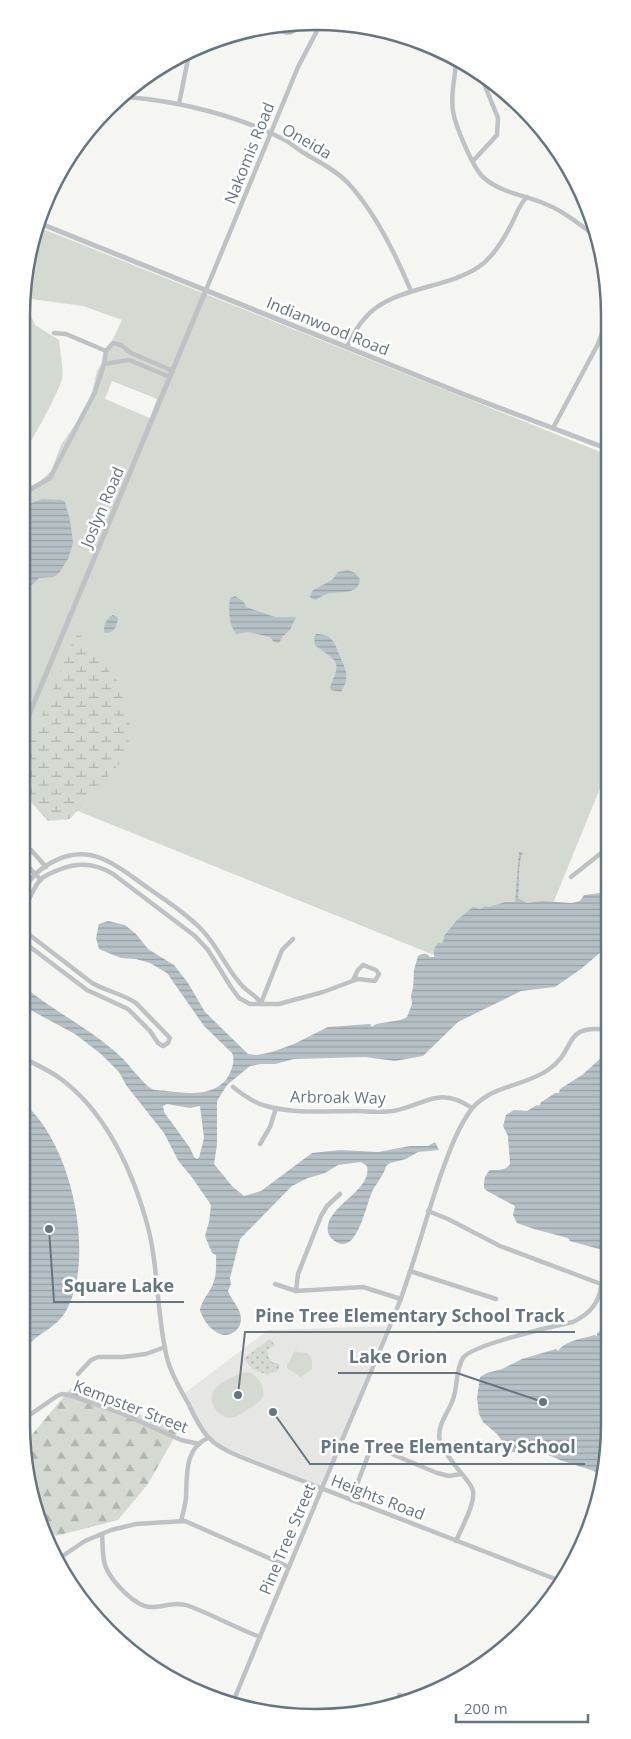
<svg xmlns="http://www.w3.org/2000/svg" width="631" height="1739" viewBox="0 0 631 1739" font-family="'Open Sans',sans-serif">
<defs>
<pattern id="forest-firs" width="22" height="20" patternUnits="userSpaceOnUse" patternTransform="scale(1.25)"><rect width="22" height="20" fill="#d4dad1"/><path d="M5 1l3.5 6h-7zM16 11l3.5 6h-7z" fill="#b0b5af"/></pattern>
<pattern id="wetland-marsh" width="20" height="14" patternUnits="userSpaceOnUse" patternTransform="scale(1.25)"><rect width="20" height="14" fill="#d4dad1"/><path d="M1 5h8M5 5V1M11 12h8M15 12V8" fill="none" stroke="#b0b5af"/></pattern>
<pattern id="park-dots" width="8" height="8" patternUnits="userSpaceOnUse" patternTransform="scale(1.25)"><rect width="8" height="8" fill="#d4dad1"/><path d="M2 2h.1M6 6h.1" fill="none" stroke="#b0b5af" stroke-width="1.8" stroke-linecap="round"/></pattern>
<pattern id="water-rules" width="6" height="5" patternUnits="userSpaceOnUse" patternTransform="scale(1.25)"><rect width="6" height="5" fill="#b5c1c5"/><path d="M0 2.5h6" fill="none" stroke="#97a1a5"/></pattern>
</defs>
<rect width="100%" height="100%" fill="#f5f5f1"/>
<!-- built -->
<polygon fill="#e6e6e5" points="387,1326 321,1486 221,1446 204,1431 185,1393 268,1330"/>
<!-- grass -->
<g fill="#d4dad1" fill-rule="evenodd">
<path d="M38,227L608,455V769L518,989L21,788V491L40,481L51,471L61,445L74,426L91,396L97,371L102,363L103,356L107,348L111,343L122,320L83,306L24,298L35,325L59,340C60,351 64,370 62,379C59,391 30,447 21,454V315L31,240ZM112,381L157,399L150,418L105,399Z"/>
<polygon points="298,1344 295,1352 307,1353 312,1359 312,1369 301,1377 308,1382 287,1368 287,1366"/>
<path d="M245,1372C257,1373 265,1385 263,1397C259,1403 254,1406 248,1409C244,1412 239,1416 234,1417C220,1421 205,1402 215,1389C219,1383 237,1374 245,1372Z"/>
</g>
<!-- forest -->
<polygon fill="url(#forest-firs)" points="71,1388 179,1429 148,1484 118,1520 56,1536 41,1525 25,1443"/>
<!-- wetland -->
<polygon fill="url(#wetland-marsh)" points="77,631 118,682 130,724 128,754 70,819 48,821 21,791 21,766"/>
<!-- park -->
<polygon fill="url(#park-dots)" points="270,1339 275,1345 267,1351 269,1358 273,1363 278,1363 280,1366 277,1372 272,1372 268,1375 252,1369 244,1358"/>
<!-- water -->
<g fill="url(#water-rules)" fill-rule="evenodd">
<path d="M277,24L301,25C295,40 280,35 270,26Z"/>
<polygon points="42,499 62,500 65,502 70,520 73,543 68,559 59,573 54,577 39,578 33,584 22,590 21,507"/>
<path d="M348,570L355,573L360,579C358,597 338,590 327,594C323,595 319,598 316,600L311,598L310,596L313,590L332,580L338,572Z"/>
<path d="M235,596L244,602L246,607L275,617H296L290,630L283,636L279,643L274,642L270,637L249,632L236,634C229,624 228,610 230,598Z"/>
<path d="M113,615L118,618C117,626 114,633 106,633L104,632C104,625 106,618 113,615Z"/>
<path d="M316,634C330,633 335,642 339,654C345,669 351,676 341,692L331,690L330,687C343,659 336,662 315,645L314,638Z"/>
<path d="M519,852L523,853C517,863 520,886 518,898L527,903L542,901L572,903L580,901L584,895L609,892V945L581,969L555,987L521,991L458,1022L423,1056L395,1061L365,1057L294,1059L275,1064H261L250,1066L227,1085L217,1101V1145L214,1164L232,1186L244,1196L261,1191L312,1153L340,1150L378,1152L410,1146H428L435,1142L439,1150L418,1152L406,1159L390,1163L386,1166C385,1172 378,1182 374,1188C366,1201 359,1252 338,1243C334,1241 329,1237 328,1232C323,1207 373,1191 367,1166L361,1162L338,1165L325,1173L308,1178L292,1186L240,1239L230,1278L231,1284L228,1291C231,1300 241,1308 241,1319C241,1324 238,1330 234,1332C220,1342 204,1324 200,1310C202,1299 209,1294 213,1284C217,1274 216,1264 216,1255L212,1253L205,1236L209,1222L211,1205L191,1176L179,1162L164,1133L126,1085L119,1072L101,1054L75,1034L21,1005V984C52,1011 90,1028 120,1056C129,1064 143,1084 152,1089C156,1091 162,1090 167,1091C186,1093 209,1097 225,1081C231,1074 236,1060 232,1053L204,1026L167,973L150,963L136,959L121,958L99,949L96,938L99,924L108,921L125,925L136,934L148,949L174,965L188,983L205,1012L248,1054L257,1055L272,1052L294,1044L328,1027L370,1024L372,1027C377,1021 398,1023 407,1017L412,1004L411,995L413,988L414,970L418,956C423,953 427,953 430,957H434V949L438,943H443L444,936L457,920L473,907L480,909L485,906L489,907L505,902H515ZM167,1104L190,1108L200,1106L204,1138L199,1158L197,1159L194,1157L190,1148L164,1112L163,1106Z"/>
<path d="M609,1051V1250L606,1251L570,1241L568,1238L534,1229L517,1223L513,1215L515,1206L487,1191L484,1188C484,1181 484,1176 490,1170C497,1170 506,1171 510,1164L508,1136L503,1126L506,1115L514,1110L527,1111L537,1105L538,1106L541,1104L540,1103L555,1093H559L560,1089L582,1075Z"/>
<path d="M21,1101C71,1139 96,1255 67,1309C57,1328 41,1331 28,1345L26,1359L21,1372Z"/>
<path d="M610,1326V1423L603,1473L597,1474L594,1471L560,1460L541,1452H512L509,1456L510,1452L497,1434L483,1422L479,1414L477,1398L480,1377L487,1373L502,1369L522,1359L556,1349L558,1351C566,1340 582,1339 594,1335L597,1336V1333Z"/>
</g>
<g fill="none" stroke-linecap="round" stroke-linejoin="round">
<!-- minor -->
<g stroke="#bec2c5" stroke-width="4.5">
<path d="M456,58C456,76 450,93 453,111C455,125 473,168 483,177C499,192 523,195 543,203C562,210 578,223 594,235"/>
<polyline points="456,60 471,67"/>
<path d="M127,97C179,101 239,116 285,140C292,144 297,149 304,153C319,162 336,170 348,183C375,212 396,255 411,291"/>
<polyline points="179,104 189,54"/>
<polyline points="473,161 497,135 498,118 483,81 475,71"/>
<polyline points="206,290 298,67 319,27"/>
<polyline points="54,333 66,334 106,351"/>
<path d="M347,347C352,337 357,326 365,318C390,287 448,289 480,266C494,256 504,239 512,223C517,213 519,205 527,197"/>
<polyline points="170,377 129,360 104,364 106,351 113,343 121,345 131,353 173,371"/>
<polyline points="553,428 598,344 606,323 607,315"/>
<polyline points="21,495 50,478 95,392 104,364"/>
<polyline points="21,851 27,848 31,850 46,867"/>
<polyline points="21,859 41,880"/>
<polyline points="571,877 600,854 608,850"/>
<path d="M21,894C36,865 71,845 103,859C120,866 136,880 151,890C168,902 187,914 202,930C217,945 225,966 239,982C245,991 255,994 261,1003"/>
<path d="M21,919C26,906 31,891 40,880C46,874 53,872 61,869C79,862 97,864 113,874L195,936L208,950L231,987L239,998L250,1004H279L323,992L358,979L375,981L379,974L376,970L363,965L358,970L353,980"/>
<path d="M21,931L31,936L92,983C106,991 123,994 136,1003L170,1038L168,1043L163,1046L158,1043L150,1031L128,1009L87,990L21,940"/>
<polyline points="261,1003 282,950 293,939"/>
<path d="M21,1057C35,1064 49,1070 61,1079C105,1112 131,1168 146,1220C159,1264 156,1313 167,1358C171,1374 180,1389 188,1403C203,1434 208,1444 241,1457L563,1582"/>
<path d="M233,1087C243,1095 254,1103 266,1106C294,1114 326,1111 354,1111C367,1111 380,1113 393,1111C426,1105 438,1085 472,1108"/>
<polyline points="260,1144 270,1127 276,1108"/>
<polyline points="428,1211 448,1219 500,1246 601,1284"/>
<polyline points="410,1271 496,1299"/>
<polyline points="275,1284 296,1291 363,1287 401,1299"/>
<polyline points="296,1291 298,1274 321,1216 327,1206 340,1194"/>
<polyline points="78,1374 91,1360 98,1357 123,1357 146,1354 165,1347"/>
<polyline points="21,1421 57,1396 62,1394 69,1395 123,1414 181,1440 199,1444"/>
<polyline points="351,1500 369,1453 372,1449 380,1449 437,1473 449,1476 461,1474"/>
<path d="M181,1521C183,1513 185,1506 186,1498C187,1477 184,1448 208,1438"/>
<path d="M102,1534C103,1544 102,1555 105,1565C110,1580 135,1607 151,1607C165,1607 175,1601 189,1606C213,1615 236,1628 260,1637"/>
<path d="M456,1541C461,1529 478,1499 472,1488C468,1480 459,1471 454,1464C449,1457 442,1449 440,1441C436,1428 447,1414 452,1402C458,1389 455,1371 463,1358C471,1345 554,1326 573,1322C587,1315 596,1307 600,1292C602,1283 603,1276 609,1269"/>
<polyline points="58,1559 85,1541 111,1530 136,1524 185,1521 289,1567"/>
<polyline points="399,1695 411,1699"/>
<path d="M233,1702C265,1624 297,1547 330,1469C353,1413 378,1357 400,1301C415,1260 426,1218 440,1177C448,1155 455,1134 468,1114C486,1085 522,1088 548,1070C578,1050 561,1023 609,1030"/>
</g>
<!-- tertiary -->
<g stroke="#bec2c5" stroke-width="5">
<polyline points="39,223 463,394 608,449"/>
<polyline points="21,734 206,290"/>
</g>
</g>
<g text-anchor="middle" stroke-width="5" stroke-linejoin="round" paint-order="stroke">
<!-- street labels -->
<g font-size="16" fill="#657681" stroke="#fff">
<text transform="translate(307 141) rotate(30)" y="6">Oneida</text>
<text transform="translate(249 153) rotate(-68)" y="6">Nakomis Road</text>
<text transform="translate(328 326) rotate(22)" y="6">Indianwood Road</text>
<text transform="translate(102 507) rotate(-67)" y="6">Joslyn Road</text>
<text transform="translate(338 1097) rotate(1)" y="6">Arbroak Way</text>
<text transform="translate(131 1406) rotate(21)" y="6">Kempster Street</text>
<text transform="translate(378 1497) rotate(21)" y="6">Heights Road</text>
<text transform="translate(287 1539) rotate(-67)" y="6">Pine Tree Street</text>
</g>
</g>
<!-- crop -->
<path d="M0 0H631V1739H0ZM315 30H316A285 285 0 0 1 601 315V1424A285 285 0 0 1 316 1709H315A285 285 0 0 1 30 1424V315A285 285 0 0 1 315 30Z" fill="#fff" fill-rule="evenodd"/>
<path fill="none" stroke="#657681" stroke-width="2.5" d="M315 30H316A285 285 0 0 1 601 315V1424A285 285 0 0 1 316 1709H315A285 285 0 0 1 30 1424V315A285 285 0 0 1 315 30Z"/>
<!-- callouts -->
<path fill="none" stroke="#657681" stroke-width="2" d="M49 1229L54 1302H184M238 1395L245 1332H575M543 1402L457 1373H338M273 1412L310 1464H585"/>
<g fill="#657681" stroke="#fff" stroke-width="2">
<circle cx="49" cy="1229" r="5"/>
<circle cx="238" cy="1395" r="5"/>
<circle cx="543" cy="1402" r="5"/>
<circle cx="273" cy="1412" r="5"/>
</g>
<g font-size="18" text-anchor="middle" font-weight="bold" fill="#657681" stroke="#fff" stroke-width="5" stroke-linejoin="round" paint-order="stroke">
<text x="119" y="1292">Square Lake</text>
<text x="410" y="1322">Pine Tree Elementary School Track</text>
<text x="398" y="1363">Lake Orion</text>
<text x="448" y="1453">Pine Tree Elementary School</text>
</g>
<!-- scale -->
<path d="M456 1714v8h132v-8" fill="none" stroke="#657681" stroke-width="2.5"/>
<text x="464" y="1714" font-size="15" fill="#657681" stroke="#ffffff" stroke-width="4" paint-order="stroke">200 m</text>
</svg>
